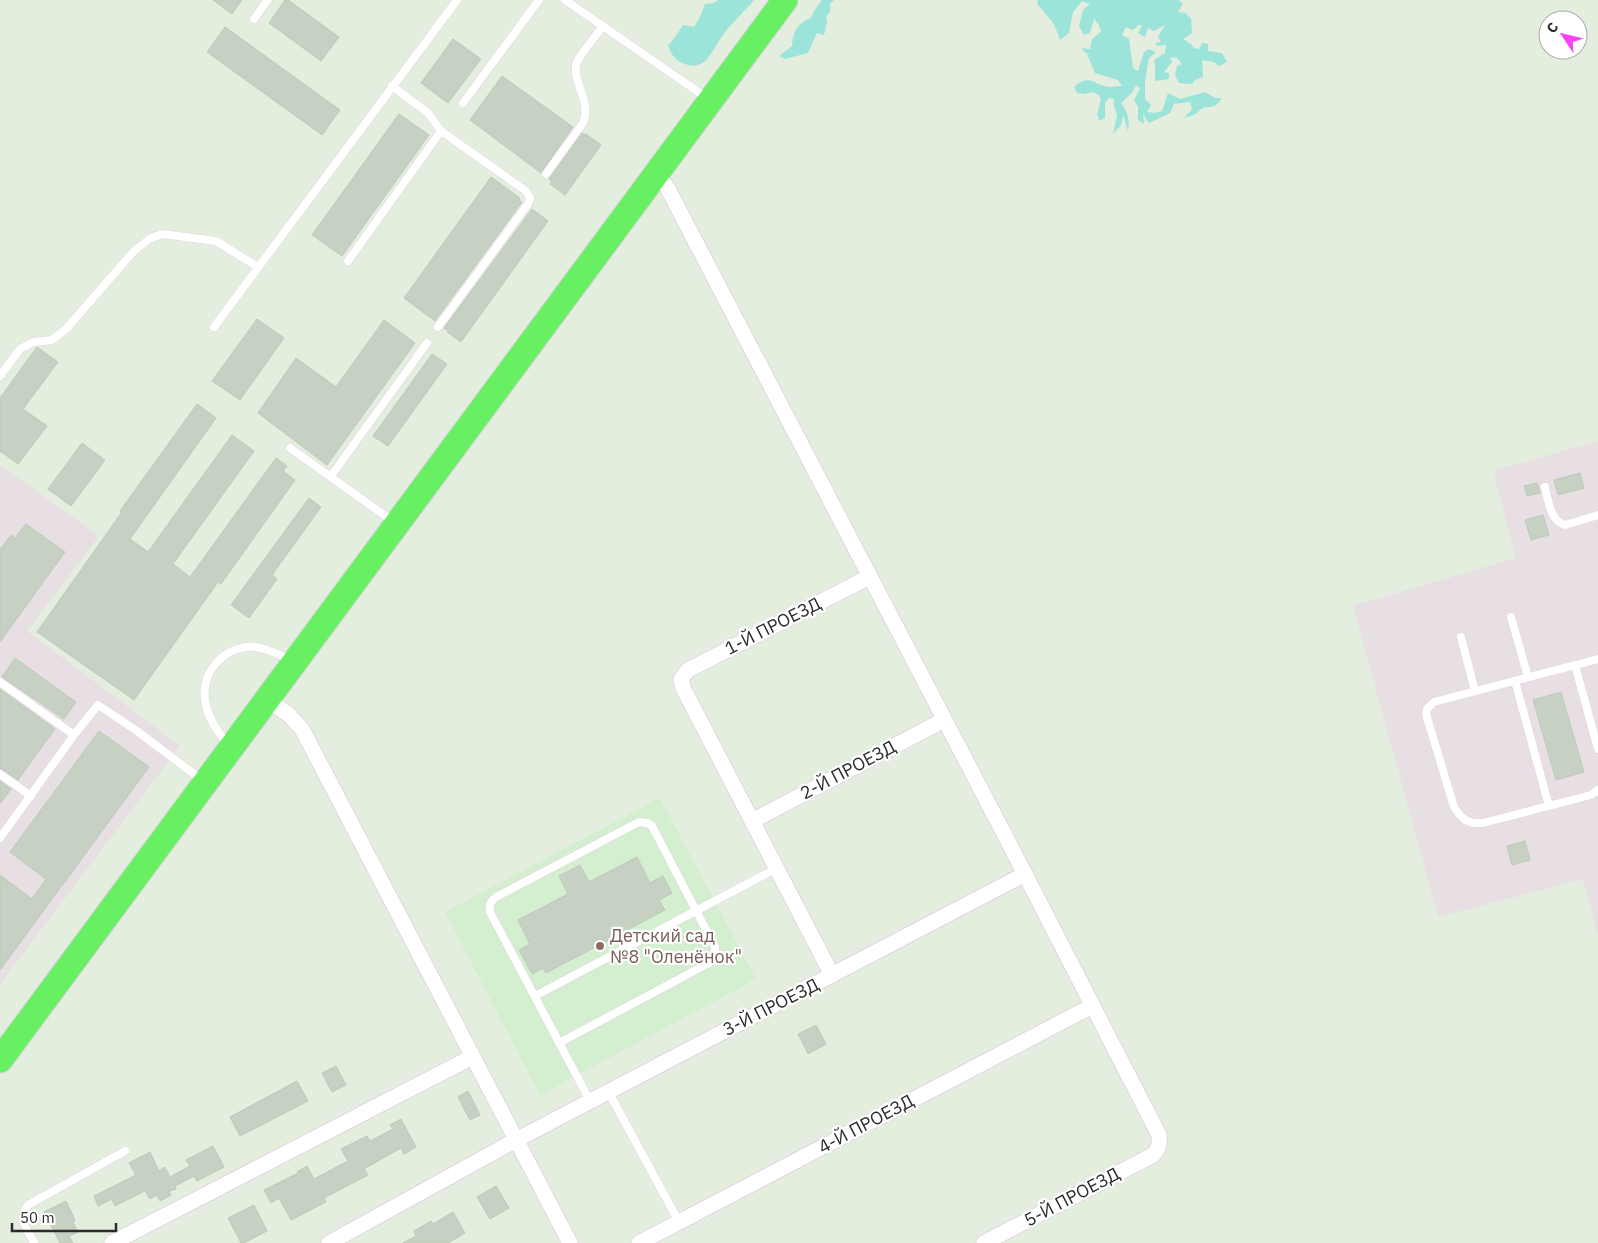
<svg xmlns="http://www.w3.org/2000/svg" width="1598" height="1243" viewBox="0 0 1598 1243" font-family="'IBM Plex Sans',sans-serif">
<rect width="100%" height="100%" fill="#e3eedf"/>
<!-- industrial -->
<g fill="#e7dfe3">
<polygon points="1598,441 1598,936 1583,879 1438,917 1353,606 1516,558 1493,471"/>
<polygon points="0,465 99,536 27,631 180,746 0,984"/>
</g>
<!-- education -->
<polygon fill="#d3efcf" points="660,798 756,979 540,1095 445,912"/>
<!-- green -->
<g fill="#9ce4da">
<path d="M718,0H754C744,12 732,22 723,35C712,49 707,72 685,64C675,61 671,54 668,45L673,40L683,25L694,27L699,19L705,4L714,3Z"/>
<path d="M822,0H834L830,4V12L826,16L827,22L824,35L817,33L808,53L785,59L779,56L792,46C793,31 797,24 811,18L814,11Z"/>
<path d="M1037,0H1179L1183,4L1178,12L1186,13L1191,19L1192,33L1183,39L1191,44L1194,48L1199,49L1202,43L1208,44V51L1222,53L1227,62L1219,66L1214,62L1202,60L1203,77L1195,80L1192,84L1179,83L1175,75L1177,66L1182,64L1176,57L1170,58L1172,62L1164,72L1169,73V79L1155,81V65L1154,60L1165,53L1166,45L1157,46L1155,43L1161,42L1158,37L1165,25L1154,31L1148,28L1145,37L1138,33L1142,25H1139L1133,30L1126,27L1122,35L1129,39L1133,68L1138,71L1144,52L1149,49L1156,52L1149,58L1145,81V99L1151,105L1147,112L1154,113L1162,111L1168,93L1180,99L1205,92L1215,98H1222C1217,106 1212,108 1204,107L1194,115L1184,118L1192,109L1190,102L1174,104L1170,113L1149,123L1143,114L1144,124L1138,120V107L1134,100L1140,88L1136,85L1132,93L1121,103C1128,112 1130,120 1128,131L1123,115L1121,125L1113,134L1117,115L1114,106V99L1109,98L1105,103V118L1099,121L1097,114L1101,99L1099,95L1093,92L1084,94L1077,93L1074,87C1090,73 1093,85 1109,87C1113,87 1118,86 1122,86L1118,80L1095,73L1087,54L1081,48L1090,49L1092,39L1101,32L1099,25L1094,19L1090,33L1084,35L1079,26L1083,10L1090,4L1082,1L1073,12L1069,33L1060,40L1054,24L1038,5Z"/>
</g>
<!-- building -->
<g fill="#c6d1c4" stroke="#bbcab8">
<polygon points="213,0 242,0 232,14"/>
<polygon points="285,0 288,0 339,37 321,61 269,23"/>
<polygon points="225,27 340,110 322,135 207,52"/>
<polygon points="453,39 481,59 448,103 421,83"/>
<polygon points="502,76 573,127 541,173 470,120"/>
<polygon points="399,114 429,135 342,256 312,235"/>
<polygon points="582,133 585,135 586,134 601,145 565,195 550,184 552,181 549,179"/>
<polygon points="491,177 520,198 519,200 522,202 435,321 404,298"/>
<polygon points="532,209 548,221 461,342 447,332 449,331 444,328"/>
<polygon points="257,319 284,338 240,400 212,381"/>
<polygon points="384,320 415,343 327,465 258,413 296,358 336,387"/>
<polygon points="37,347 58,362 23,409 47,426 18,464 0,451 0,398"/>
<polygon points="432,354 447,364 388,446 373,436"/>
<polygon points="197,404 216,418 130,539 148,552 232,435 254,451 173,564 190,577 276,458 287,466 283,471 295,480 221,584 218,582 134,700 37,632 122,512 120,511"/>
<polygon points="82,443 105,460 71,506 48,489"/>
<polygon points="1580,473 1584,488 1558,495 1554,480"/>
<polygon points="1537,483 1540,493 1527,496 1524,486"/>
<polygon points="309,498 321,507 272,575 277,579 249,618 231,605"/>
<polygon points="1543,515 1549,535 1531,540 1525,520"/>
<polygon points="26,524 65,552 0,642 0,550 11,535 15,538"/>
<polygon points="15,658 76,702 64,719 2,677"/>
<polygon points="0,689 55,729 18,780 0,768"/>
<polygon points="1561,692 1584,772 1556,780 1533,700"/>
<polygon points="99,731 149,767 0,970 0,875 32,899 46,879 10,852"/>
<polygon points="0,781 11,789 0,804"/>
<polygon points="1525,841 1530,860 1512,865 1507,846"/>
<polygon points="637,857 650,883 663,876 672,893 659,900 665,910 546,973 543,968 532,974 519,950 530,944 518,920 568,894 559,876 580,865 589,882"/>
<polygon points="816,1025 826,1044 808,1054 798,1034"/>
<polygon points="336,1066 346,1085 332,1092 322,1073"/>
<polygon points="297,1081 308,1101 240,1136 230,1117"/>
<polygon points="468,1091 480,1115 470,1120 458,1097"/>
<polygon points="401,1119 416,1147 404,1154 401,1148 364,1169 368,1175 324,1198 326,1202 291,1220 279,1198 271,1203 264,1190 298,1173 297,1172 307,1166 314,1179 348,1161 341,1149 367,1136 370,1141 393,1129 390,1125"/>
<polygon points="213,1146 224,1167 197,1181 194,1176 175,1186 176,1189 169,1191 171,1195 160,1201 157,1195 150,1199 145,1191 115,1206 112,1199 98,1206 94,1196 136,1175 129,1163 150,1152 159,1171 165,1167 170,1177 190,1166 186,1160"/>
<polygon points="496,1186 509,1208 490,1219 477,1197"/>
<polygon points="66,1201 75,1220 73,1222 78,1232 69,1236 73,1243 60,1243 44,1212"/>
<polygon points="254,1205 267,1231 244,1243 241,1243 228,1218"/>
<polygon points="453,1212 465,1233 448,1243 403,1243 416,1236 414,1231 431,1221 433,1224"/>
</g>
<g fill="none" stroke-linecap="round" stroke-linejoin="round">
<defs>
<g id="service">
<polyline points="565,0 707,98"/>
<polyline points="254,19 268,0"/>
<polyline points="392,86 428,113 441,131 526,191 530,198 528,204 438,327"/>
<polyline points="463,103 539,0"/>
<path d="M546,174L583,123C592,102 573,84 576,65C579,54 596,36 603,26"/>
<polyline points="348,261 441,131"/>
<polyline points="214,327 457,0"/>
<polyline points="0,376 20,349 33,342 52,340 66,329 133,252 149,239 162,234 216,241 258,267"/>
<polyline points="290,448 394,522"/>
<polyline points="331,476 427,343"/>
<path d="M1545,487C1548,499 1550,521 1565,525L1598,515"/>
<polyline points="1511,617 1528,677"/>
<polyline points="1461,637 1475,691"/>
<polyline points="1598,659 1434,702 1427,709 1426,714 1454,807 1459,814 1465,820 1473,823 1483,823 1591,795 1598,790"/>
<polyline points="1575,665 1598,749"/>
<polyline points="1515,681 1549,806"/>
<polyline points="0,682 74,735 98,705 137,731 202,780"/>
<path d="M230,746C207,722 192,687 219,660C229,651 242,646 255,647C267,648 280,655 291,660"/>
<polyline points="0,774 31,796"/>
<polyline points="0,838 74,735"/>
<polyline points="535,996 777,868"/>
<path d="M559,1043L711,962L715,957V947L652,826L648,823L639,822L496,897C490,902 489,905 490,912L590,1101"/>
<polyline points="608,1091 679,1222"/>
<path d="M34,1243C27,1229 17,1219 28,1205L125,1151"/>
</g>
<g id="minor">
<path d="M656,174L667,187L1025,874L1159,1135C1160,1144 1159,1148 1153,1155L984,1243"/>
<polyline points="267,700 288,714 302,729 570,1243"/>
<polyline points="752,821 944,720"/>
<polyline points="832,975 683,688 681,679 688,670 869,577"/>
<polyline points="112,1243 472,1057"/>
<polyline points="329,1243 516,1140 1025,874"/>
<polyline points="639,1243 1092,1006"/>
</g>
<polyline id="primary" points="0,1060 785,0"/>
</defs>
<!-- service casing -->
<use href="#service" stroke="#e5d4e5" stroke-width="9"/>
<!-- minor casing -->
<use href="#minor" stroke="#e5d4e5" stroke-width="17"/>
<!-- primary casing -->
<use href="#primary" stroke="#d1d1d1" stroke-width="27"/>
<!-- service -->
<use href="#service" stroke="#fff" stroke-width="8"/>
<!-- minor -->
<use href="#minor" stroke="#fff" stroke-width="15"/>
<!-- primary -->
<use href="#primary" stroke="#66f062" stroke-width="25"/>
</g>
<!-- markers -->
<circle fill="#8d6e63" stroke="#fff" stroke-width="2" cx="600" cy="946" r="5"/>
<g text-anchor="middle" stroke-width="4.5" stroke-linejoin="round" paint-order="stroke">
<!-- street labels -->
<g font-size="18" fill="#2c2c2c" stroke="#fff">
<text transform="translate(773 626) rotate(-27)" y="6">1-Й ПРОЕЗД</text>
<text transform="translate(848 770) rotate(-28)" y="6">2-Й ПРОЕЗД</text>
<text transform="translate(771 1007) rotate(-27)" y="6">3-Й ПРОЕЗД</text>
<text transform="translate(866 1124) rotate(-28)" y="6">4-Й ПРОЕЗД</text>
<text transform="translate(1072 1197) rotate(-28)" y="6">5-Й ПРОЕЗД</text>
</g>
<!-- education labels -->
<g font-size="18" fill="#785e54" stroke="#fff" text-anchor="start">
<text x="610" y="942">Детский сад<tspan x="610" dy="21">№8 "Оленёнок"</tspan></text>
</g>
</g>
<!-- north arrow -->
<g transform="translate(1563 35) rotate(305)"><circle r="24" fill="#ffffff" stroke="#ababab"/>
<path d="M0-4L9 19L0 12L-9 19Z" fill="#f941f7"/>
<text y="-8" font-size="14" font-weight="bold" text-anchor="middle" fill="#2c2c2c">С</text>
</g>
<!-- scale -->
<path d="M12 1223v8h104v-8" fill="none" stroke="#2c2c2c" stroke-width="2.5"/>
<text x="20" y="1223" font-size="15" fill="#2c2c2c" stroke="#ffffff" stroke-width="4" paint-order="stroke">50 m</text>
</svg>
